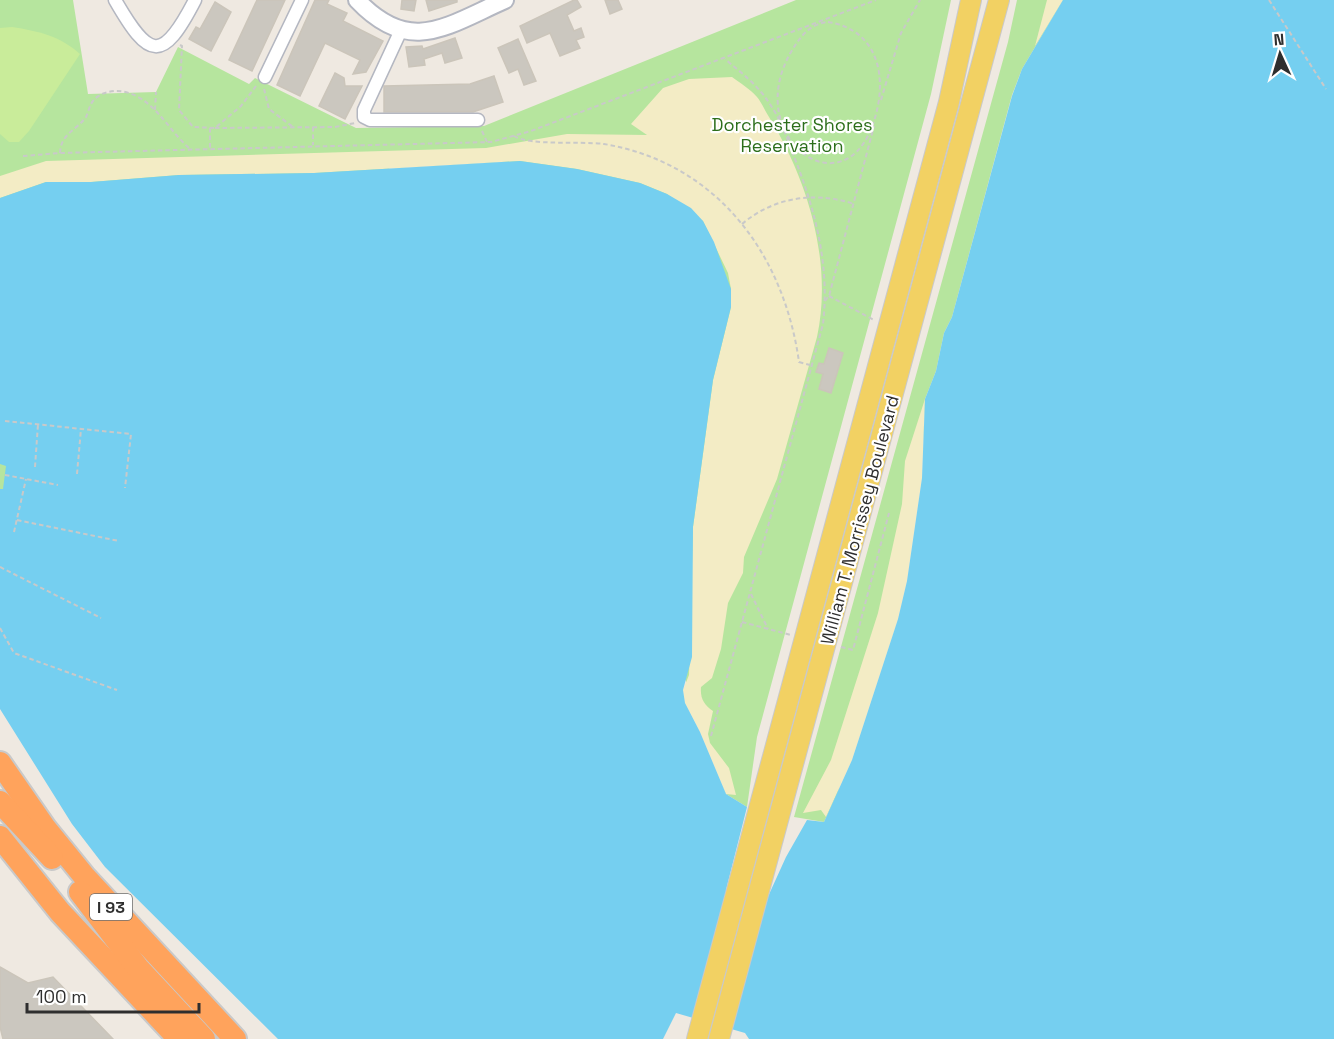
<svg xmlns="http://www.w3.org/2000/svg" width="1334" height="1039" viewBox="0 0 1334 1039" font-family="'Space Grotesk',sans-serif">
<rect width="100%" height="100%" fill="#efe9e1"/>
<!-- green -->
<g fill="#b6e59e">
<polygon points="0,0 73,0 88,94 156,92 178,47 249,84 255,78 356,128 484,126 796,0 951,0 931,94 757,737 747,807 726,794 501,162 390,168 20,405 0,527"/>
<polygon points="1017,0 1063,0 1022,69 1012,95 952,317 944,333 936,371 925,399 923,443 838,792 824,822 794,817 1008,42"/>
</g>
<!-- sand -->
<g fill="#f3ecc5">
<polygon points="1047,0 1063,0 1035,46"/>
<path d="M732,77C740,83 750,89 757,97C762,103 765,111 769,117C808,180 833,263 817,337L777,479L744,557L743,573L728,603L721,649L712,678L701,687C700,698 704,705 713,711L708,734L710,743L729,768L736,795L726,794L700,732L685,703L683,690L689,675L693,527L713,380L731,307V289L728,273L703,221L667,194L640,183L577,169L520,161L314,173L179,175L91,182H46L0,198V176L46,161L486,148L567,134L647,135L631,124L663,88L689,79Z"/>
<polygon points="925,399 922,478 907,581 898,619 852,760 826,817 821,810 803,813 831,760 878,613 902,504 905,461"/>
</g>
<!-- pitch -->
<path fill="#c9ec9a" d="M12,27C38,31 60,36 80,54L29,131L19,142H9L0,134V28Z"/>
<!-- water -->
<polygon fill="#75cff0" points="1063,0 1334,0 1334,1039 749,1039 745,1033 676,1013 663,1039 278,1039 105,867 72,824 0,709 0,489 3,489 6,466 0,464 0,198 46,182 91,182 179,175 314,173 520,161 577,169 640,183 667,194 691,208 703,221 714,242 731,289 731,307 713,380 693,527 692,657 683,690 685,703 700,732 726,794 747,807 726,890 766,901 786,857 807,820 824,822 852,760 898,619 907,581 922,478 925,399 936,371 944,333 952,317 1012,96 1022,69"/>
<!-- building -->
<g fill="#cbc7bf" stroke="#cbc5ba" stroke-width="1.5">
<polygon points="257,0 285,0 252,71 229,60"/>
<polygon points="315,0 329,0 327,4 347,13 343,21 383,41 366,72 353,74 360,60 325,43 300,96 277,85"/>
<polygon points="402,0 416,0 414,11 401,9"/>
<polygon points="426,0 457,0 457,2 429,11"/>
<polygon points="574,0 577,0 581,7 567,15 574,31 581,28 584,37 576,40 580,48 560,56 550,33 527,43 520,26"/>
<polygon points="605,0 618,0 622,9 610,14"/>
<polygon points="215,2 231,12 211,51 189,39 196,27 200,29"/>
<polygon points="455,38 462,58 445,63 442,53 424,59 425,65 409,67 406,47 422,46 423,49"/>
<polygon points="518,39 536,81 524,85 518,69 509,73 498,48"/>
<polygon points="335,73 344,78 345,86 362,86 345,119 319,106"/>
<polygon points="494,76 503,102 473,112 384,112 384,86 470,84"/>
<polygon points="829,348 843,353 831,393 819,389 823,374 816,372 819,363 824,364"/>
<polygon points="0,967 28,983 53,977 113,1039 3,1039 0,1027"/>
</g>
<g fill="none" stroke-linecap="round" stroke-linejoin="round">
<defs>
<g id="minor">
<path d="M115,0C149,59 162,64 195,0"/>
<polyline points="401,30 364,110 364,117 370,120 478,120"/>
<polyline points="265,77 302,0"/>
</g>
<path id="tertiary" d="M357,0C410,56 446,26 505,0"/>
<g id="primary">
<polyline points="697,1039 949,102 971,0"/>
<polyline points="719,1039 999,0"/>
</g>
<g id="motorway">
<polyline points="0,763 45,828 84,876 235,1039"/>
<polyline points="0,802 52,858"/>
<polyline points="0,837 60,912 179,1039"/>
<polyline points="80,892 138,968 204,1039"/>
</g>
</defs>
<!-- minor casing -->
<use href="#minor" stroke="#b4b7c1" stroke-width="15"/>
<!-- tertiary casing -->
<use href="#tertiary" stroke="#b4b7c1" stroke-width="20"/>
<!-- primary casing -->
<use href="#primary" stroke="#c9c9c9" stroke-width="22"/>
<!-- motorway casing -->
<use href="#motorway" stroke="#c9c9c9" stroke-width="26"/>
<!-- path -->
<g stroke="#c9c9c9" stroke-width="2" stroke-dasharray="4.5 3" stroke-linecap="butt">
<polyline points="1269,0 1326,89"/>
<path d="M828,22C879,30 888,78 874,121C845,213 741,138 791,52C800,37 809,24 828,22Z"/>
<polyline points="180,45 182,46 179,110 193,127 215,128 241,106 256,86"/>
<polyline points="264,89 269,109 293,127"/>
<polyline points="881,100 901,33 920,0"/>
<polyline points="155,110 156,92"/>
<polyline points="313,127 313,145"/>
<polyline points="210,128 210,148"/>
<polyline points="215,128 335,127 355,123"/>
<polyline points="482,131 487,142"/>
<path d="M514,136C530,146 580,141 604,144C717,163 784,254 799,362L810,365"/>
<path d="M60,153C61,133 76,131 86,117C88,113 89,108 91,104C96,95 105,92 114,91C150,90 166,128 189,148"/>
<polyline points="23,156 60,153 491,142 531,131 876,0"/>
<path d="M742,224C774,197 815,191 854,204"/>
<polyline points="829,296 874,320"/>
<polyline points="825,301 829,296 874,126"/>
<polyline points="5,421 131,434 125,488"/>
<polyline points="35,467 38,424"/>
<polyline points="77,474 81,429"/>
<polyline points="5,475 58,485"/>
<polyline points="17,520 119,541"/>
<polyline points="14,532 26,479"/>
<polyline points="0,567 101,618"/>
<polyline points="751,594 768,629"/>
<polyline points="742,622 791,635"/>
<polyline points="0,628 14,653 117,690"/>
<polyline points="841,647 853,650 889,513"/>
<path d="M711,736L823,324C830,265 815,209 793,154C786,134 778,114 765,97C754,82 739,71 725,59"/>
</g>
<!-- minor -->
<use href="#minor" stroke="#fff" stroke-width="12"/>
<!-- tertiary -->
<use href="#tertiary" stroke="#fff" stroke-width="16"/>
<!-- primary -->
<use href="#primary" stroke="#f2d163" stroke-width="20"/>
<!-- motorway -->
<use href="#motorway" stroke="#ffa35c" stroke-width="22"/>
</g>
<g text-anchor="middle" stroke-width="4.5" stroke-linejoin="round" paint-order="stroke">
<!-- shield labels -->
<rect fill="#fff" stroke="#6d6d6d" stroke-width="1.5" x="90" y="894" width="42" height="26" rx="4.5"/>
<g font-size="16" font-weight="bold" fill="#2e2e2e">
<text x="111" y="913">I 93</text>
</g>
<!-- park labels -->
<g font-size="18" fill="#2c6e1b" stroke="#fff">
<text x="792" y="131">Dorchester Shores<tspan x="792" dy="21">Reservation</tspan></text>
</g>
<!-- street labels -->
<g font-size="18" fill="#2e2e2e" stroke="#fff">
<text transform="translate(860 520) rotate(-75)" y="6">William T. Morrissey Boulevard</text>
</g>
</g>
<!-- north arrow -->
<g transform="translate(1280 54) rotate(356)" stroke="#ffffff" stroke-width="4.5" paint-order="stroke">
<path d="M0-4.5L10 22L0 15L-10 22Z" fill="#2e2e2e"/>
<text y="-9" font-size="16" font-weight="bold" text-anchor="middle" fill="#2e2e2e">N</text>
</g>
<!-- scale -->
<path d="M27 1003v9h172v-9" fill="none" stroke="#2e2e2e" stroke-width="3"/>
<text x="36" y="1003" font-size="18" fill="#2e2e2e" stroke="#ffffff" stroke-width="4.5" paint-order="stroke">100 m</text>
</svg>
